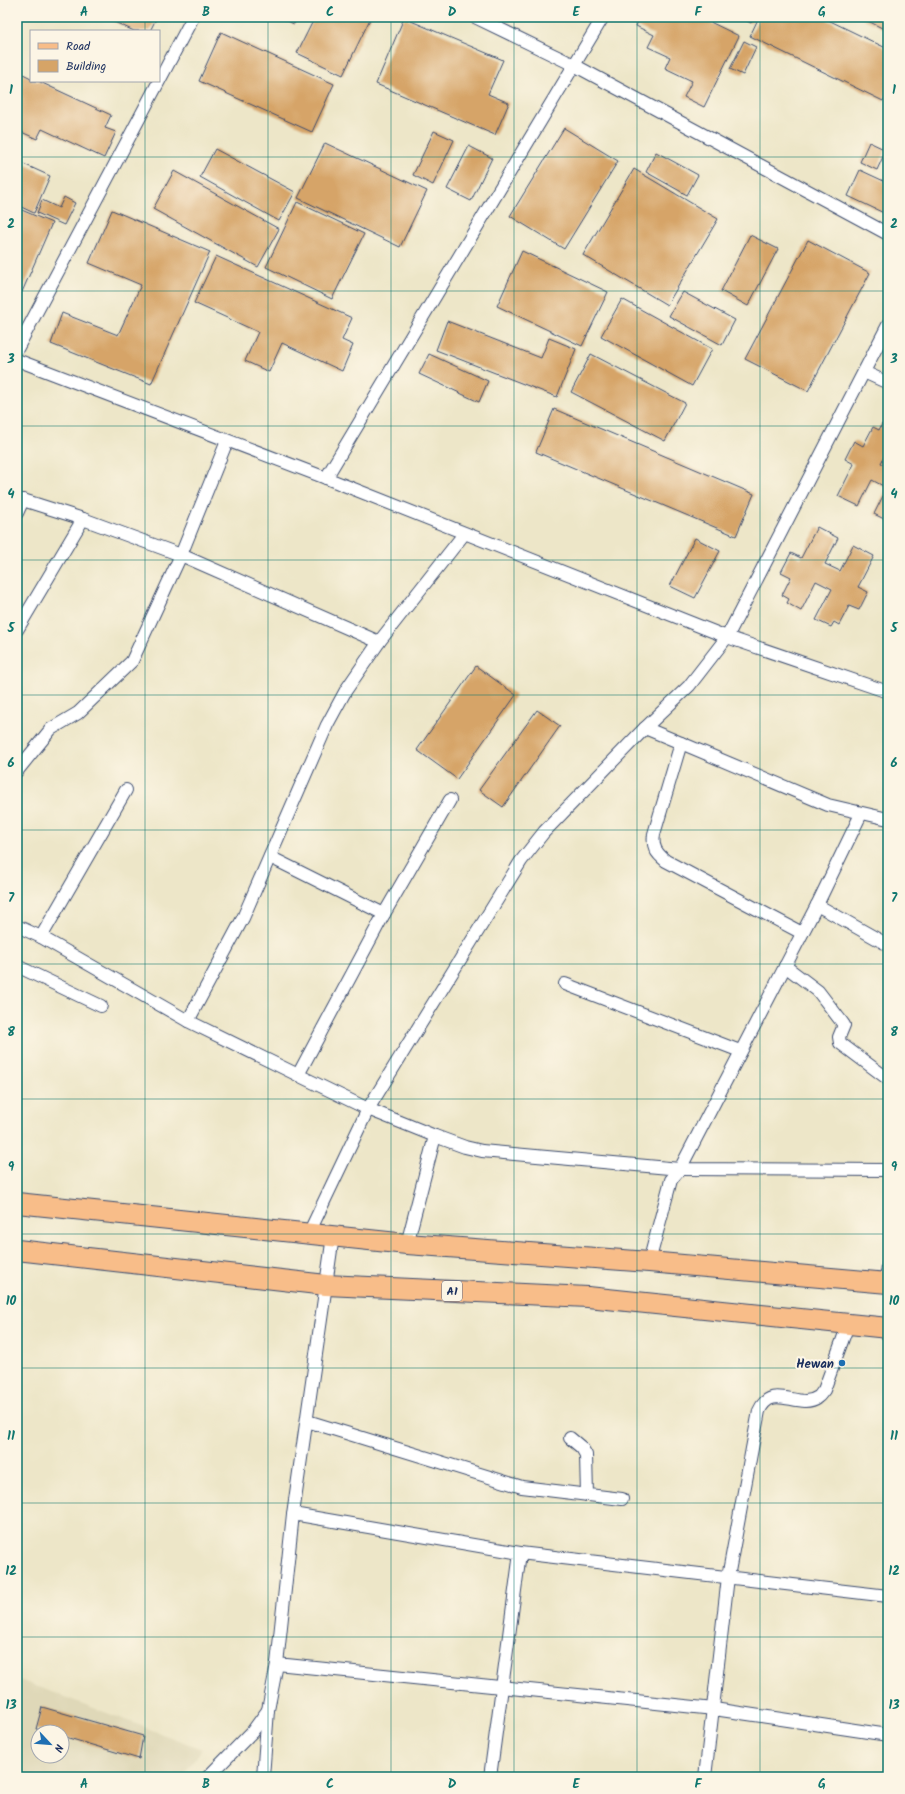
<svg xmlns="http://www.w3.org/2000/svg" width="905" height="1794" viewBox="0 0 905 1794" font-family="Kalam,sans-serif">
<rect width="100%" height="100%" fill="#fcf5e5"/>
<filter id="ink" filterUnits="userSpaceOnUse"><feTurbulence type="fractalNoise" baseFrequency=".025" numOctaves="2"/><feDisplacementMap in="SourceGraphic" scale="8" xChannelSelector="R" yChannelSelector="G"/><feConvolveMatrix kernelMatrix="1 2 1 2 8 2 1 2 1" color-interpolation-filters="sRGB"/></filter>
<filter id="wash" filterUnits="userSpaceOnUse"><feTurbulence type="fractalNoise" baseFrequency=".012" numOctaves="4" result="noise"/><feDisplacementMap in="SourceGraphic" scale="16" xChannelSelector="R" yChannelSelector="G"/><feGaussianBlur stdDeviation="0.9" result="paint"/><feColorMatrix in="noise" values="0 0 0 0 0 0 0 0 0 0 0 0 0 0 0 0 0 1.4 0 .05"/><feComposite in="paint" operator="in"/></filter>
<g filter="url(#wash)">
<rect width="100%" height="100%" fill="#ede6c8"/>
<!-- built -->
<path fill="#dfd8b8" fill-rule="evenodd" d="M17,1679L202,1749L182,1777H17ZM38,1732H62V1756H38Z"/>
<g id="blocks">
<!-- building -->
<g fill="#d6a467">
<polygon points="104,17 157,17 150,31 134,31"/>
<polygon points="279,17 298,17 294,24"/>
<polygon points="315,17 371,17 343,75 297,53"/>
<polygon points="640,17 700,17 739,36 704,107 684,97 692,81 665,68 670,57 648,47 654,35 636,26"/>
<polygon points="739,17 754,17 751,23"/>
<polygon points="759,17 822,17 888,49 888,92 883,101 750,36"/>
<polygon points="860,17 888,17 888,31"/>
<polygon points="404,18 503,60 488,94 509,103 495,135 376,84"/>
<polygon points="221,32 334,84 312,132 199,81"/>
<polygon points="744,41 756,47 743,75 730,69"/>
<polygon points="17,71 31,78 31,81 38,81 111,115 105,128 116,132 104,158 42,129 37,139 17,130"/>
<polygon points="564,128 618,161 564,249 510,216"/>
<polygon points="434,131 454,140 433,185 413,175"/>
<polygon points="869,142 886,150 877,170 860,162"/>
<polygon points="325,143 427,191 400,247 298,198"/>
<polygon points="469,146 492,158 471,201 447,189"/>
<polygon points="215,149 295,192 279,221 200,177"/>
<polygon points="888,151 888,161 884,159"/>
<polygon points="656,152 698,175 687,195 646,172"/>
<polygon points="17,161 50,176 34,213 17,205"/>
<polygon points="634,169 718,219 667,305 583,255"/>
<polygon points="860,170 888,183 888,215 848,196"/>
<polygon points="174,171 279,229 258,267 153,209"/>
<polygon points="64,197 75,203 64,225 37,213 42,200 59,208"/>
<polygon points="297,202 364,234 332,299 266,267"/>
<polygon points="17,208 52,223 22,292 17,290"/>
<polygon points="112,210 210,252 151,384 51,344 62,313 118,335 141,285 89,263"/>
<polygon points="750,235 778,249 748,306 721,291"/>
<polygon points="808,240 870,273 808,391 745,359"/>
<polygon points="522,251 608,292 582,346 497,306"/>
<polygon points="216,256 352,318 342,340 353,345 342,371 282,343 269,372 245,361 258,332 194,303"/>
<polygon points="683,292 735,320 722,345 669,316"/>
<polygon points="622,299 712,349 692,386 601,336"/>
<polygon points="447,321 541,358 549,338 576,349 557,397 436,350"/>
<polygon points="429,354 488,381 479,402 419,374"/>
<polygon points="591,354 685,403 665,441 571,392"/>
<polygon points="554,409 754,494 736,536 536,452"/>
<polygon points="882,424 888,427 888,449 881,463 888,467 888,521 874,514 887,488 872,480 859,506 838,496 854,464 845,459 854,441 863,446 873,427 879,430"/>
<polygon points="817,527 838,538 825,564 840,571 853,545 874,556 858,587 868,592 859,610 849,606 839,625 834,622 831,627 816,620 832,589 816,581 801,611 787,603 789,599 782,595 791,577 781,572 791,553 801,558"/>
<polygon points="695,538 720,551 695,598 670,586"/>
<polygon points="476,666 516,695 457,779 417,750"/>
<polygon points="537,710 560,726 503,807 479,790"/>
<polygon points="42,1707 143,1736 139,1759 62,1736 62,1732 47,1732 36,1729"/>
</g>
</g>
</g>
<g filter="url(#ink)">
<use href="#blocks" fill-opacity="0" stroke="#3a4a6e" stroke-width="1"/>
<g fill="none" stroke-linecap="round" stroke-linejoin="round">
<defs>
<g id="street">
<polyline points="475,17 574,65 888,234"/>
<polyline points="17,349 193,17"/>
<polyline points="17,360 326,478 727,637 888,692"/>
<polyline points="864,372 888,383"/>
<polyline points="326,478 603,17"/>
<polyline points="17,502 23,500 83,519 181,555 379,642"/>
<polyline points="17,513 23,500"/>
<polyline points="17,630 83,519"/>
<path d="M645,728L681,743L654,834C652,847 656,853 666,861L802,933"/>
<polyline points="681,743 828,805 888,819"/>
<polyline points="17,771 51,729 78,713 132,661 181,555 227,441"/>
<polyline points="270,857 384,914"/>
<polyline points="817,905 888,945"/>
<polyline points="17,926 41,937 188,1021 298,1075 368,1109 435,1136 465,1147 482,1151 680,1169 888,1170"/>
<polyline points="41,937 126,790"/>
<polyline points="17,966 101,1006"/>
<polyline points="785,966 818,991 841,1021 844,1025 839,1037 840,1043 888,1079"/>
<polyline points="565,984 740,1051"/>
<polyline points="188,1021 243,918 327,725 346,690 379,642 464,534"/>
<polyline points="298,1075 384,914 450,800"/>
<polyline points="309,1233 368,1109 521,861 544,832 645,728 689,686 727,637 888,325"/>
<polyline points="407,1244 435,1136"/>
<polyline points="649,1262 671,1180 680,1169 817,905 861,814"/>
<polyline points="886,1282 888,1265"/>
<polyline points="307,1421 522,1487 622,1499"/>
<polyline points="570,1438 582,1448 586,1455 587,1495"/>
<polyline points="293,1514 520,1553 888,1596"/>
<polyline points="277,1664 714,1709 888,1735"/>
<polyline points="208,1777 252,1732 268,1710"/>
<polyline points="263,1777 268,1710 277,1664 293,1514 333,1236"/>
<polyline points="490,1777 520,1553"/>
<path d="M705,1777L728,1577L759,1411C772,1381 799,1411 818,1397C820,1396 822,1392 824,1390L848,1325"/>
</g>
<g id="primary">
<polyline points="17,1203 407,1244 649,1262 888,1283"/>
<polyline points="17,1250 326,1285 588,1297 888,1328"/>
</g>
</defs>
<!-- street casing -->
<use href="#street" stroke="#3a4a6e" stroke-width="14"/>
<!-- primary casing -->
<use href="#primary" stroke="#3a4a6e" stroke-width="22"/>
<!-- street -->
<use href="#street" stroke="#fff" stroke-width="12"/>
<!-- primary -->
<use href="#primary" stroke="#f8bd89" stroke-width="20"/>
</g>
</g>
<!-- grid -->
<path fill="none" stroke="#0f766e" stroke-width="1" stroke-opacity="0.55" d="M145,17V31M268,17V1777M391,17V1777M514,17V1777M637,17V1777M760,17V1777M145,81V1777M17,157H888M17,291H888M17,426H888M17,560H888M17,695H888M17,830H888M17,964H888M17,1099H888M17,1234H888M17,1368H888M17,1503H888M17,1637H888"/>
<!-- markers -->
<circle fill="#1f6fb2" stroke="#fcf5e5" stroke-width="1.5" cx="842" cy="1363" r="4"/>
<g text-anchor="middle" stroke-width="4" stroke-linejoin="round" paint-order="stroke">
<!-- shield labels -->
<rect fill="#fcf5e5" stroke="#5e6a86" stroke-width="1" x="442" y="1281" width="20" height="20" rx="3"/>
<g font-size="12" font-weight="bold" fill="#1b2f5e">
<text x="452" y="1295">A1</text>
</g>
<!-- poi labels -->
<g font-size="13" font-weight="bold" fill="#1b2f5e" stroke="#fcf5e5" text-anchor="end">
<text x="834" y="1368">Hewan</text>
</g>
</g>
<!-- margin -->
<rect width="905" height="1794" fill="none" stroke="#fcf5e5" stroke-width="44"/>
<!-- legend -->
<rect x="30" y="30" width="130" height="52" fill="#fcf5e5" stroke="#a2a6af"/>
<rect x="38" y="43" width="20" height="6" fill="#f8bd89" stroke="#a2a6af"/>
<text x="66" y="50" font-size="12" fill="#1b2f5e">Road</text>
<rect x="38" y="60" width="20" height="12" fill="#d6a467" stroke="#a2a6af"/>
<text x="66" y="70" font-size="12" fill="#1b2f5e">Building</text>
<!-- north arrow -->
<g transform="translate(50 1744) rotate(116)"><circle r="19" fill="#fcf5e5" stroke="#a2a6af"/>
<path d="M0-3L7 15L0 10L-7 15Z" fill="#1f6fb2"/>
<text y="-6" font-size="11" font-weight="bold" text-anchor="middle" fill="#1b2f5e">N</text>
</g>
<rect x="22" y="22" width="861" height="1750" fill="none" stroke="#0f766e" stroke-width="1.5"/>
<g font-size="13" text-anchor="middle" font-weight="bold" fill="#0f766e">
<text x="84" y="16">A</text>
<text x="206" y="16">B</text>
<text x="330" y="16">C</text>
<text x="452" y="16">D</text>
<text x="576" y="16">E</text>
<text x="698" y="16">F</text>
<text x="822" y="16">G</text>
<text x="11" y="94">1</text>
<text x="894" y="94">1</text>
<text x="11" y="228">2</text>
<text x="894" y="228">2</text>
<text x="11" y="363">3</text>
<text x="894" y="363">3</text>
<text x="11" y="498">4</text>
<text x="894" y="498">4</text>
<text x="11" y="632">5</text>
<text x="894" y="632">5</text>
<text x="11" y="767">6</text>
<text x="894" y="767">6</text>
<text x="11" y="902">7</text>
<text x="894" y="902">7</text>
<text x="11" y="1036">8</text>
<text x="894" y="1036">8</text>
<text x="11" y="1171">9</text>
<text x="894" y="1171">9</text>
<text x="11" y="1305">10</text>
<text x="894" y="1305">10</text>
<text x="11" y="1440">11</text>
<text x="894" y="1440">11</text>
<text x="11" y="1575">12</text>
<text x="894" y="1575">12</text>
<text x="11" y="1709">13</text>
<text x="894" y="1709">13</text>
<text x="84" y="1788">A</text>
<text x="206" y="1788">B</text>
<text x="330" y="1788">C</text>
<text x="452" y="1788">D</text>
<text x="576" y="1788">E</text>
<text x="698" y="1788">F</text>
<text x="822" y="1788">G</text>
</g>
</svg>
